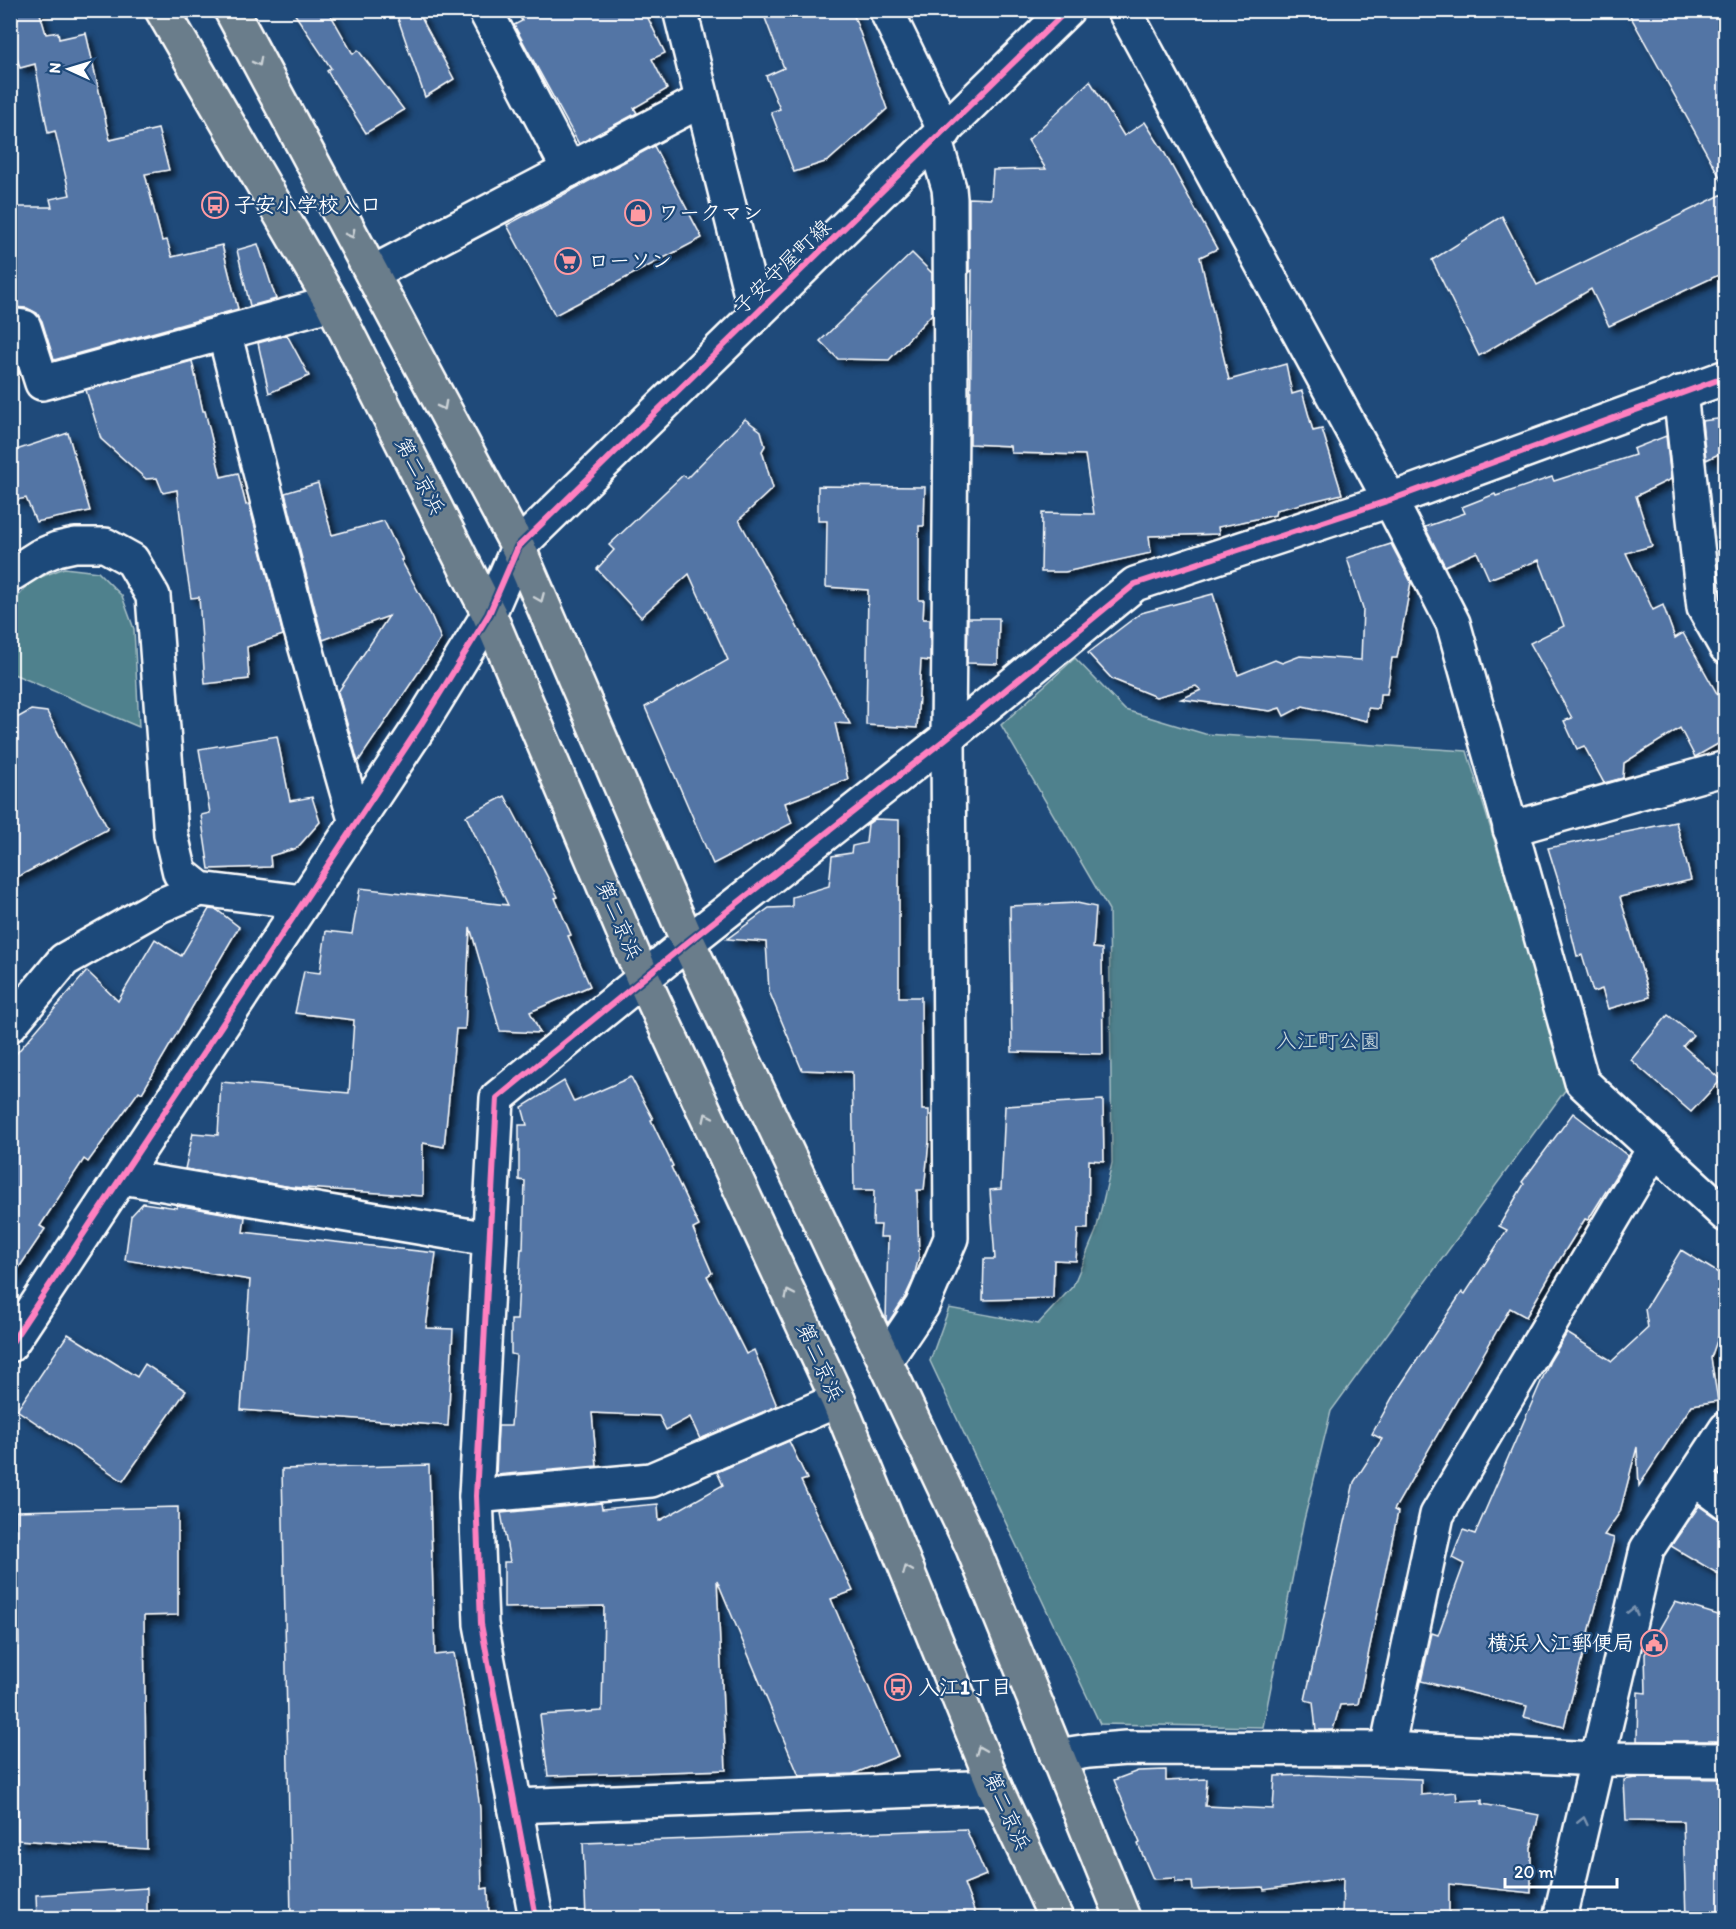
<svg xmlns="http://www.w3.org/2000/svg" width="1736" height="1929" viewBox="0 0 1736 1929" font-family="Itim,'Klee One',sans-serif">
<defs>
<filter id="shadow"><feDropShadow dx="5.5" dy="5.5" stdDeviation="3" flood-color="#0009"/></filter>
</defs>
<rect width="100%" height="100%" fill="#1f4a7a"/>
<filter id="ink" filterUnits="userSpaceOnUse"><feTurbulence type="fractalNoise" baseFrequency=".0167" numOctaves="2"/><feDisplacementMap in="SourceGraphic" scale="12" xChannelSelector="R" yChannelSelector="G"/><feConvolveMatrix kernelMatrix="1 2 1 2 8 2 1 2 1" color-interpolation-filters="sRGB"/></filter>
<g filter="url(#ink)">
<!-- green -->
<g fill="#50818d" stroke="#a8c0c6" stroke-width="1.5">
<polygon points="64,568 98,572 122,596 134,629 139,727 11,673 11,604 33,580"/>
<polygon points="1075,658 1125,710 1205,734 1467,751 1569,1085 1331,1411 1303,1524 1263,1727 1100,1724 930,1361 949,1308 1038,1324 1073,1286 1096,1231 1112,1163 1109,910 1001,725"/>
</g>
<!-- building -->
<g fill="#5375a5" stroke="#fff" stroke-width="1.5" filter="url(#shadow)">
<polygon points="10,10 39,10 46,34 58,32 59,39 86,33 110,140 158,129 169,170 145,174 162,241 167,240 172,257 222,245 238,309 54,360 42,321 37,313 27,308 10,307 10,207 52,207 50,199 70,195 55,131 48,133 35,64 20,68 10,35"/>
<polygon points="292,10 328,10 353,54 358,50 404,110 366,133 327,71 331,68"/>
<polygon points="395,10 417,10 454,79 425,97"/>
<polygon points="516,10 644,10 665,53 652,59 667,89 634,108 637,113 579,144 514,25 522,21"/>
<polygon points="762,10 852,10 887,109 828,161 794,172 771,112 780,109 766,76 784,68"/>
<polygon points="1627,10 1725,10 1725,186"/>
<polygon points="1090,81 1124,136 1145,122 1164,152 1217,249 1200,257 1229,380 1286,364 1292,394 1302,391 1313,431 1322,429 1342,494 1276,510 1275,515 1218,527 1219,534 1149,536 1151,553 1065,572 1041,572 1042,513 1094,514 1085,455 1011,453 1010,446 970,444 972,270 969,273 969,198 991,199 993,170 1046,169 1028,140"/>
<polygon points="654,146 702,238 555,315 507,225"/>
<polygon points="1725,193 1725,272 1609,326 1591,289 1479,356 1432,260 1502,216 1537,285"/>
<polygon points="258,244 276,299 250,306 237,250"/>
<polygon points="912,253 932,273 932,314 889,360 838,359 820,341"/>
<polygon points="287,335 309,376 269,393 258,343"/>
<polygon points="10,346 19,374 10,376"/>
<polygon points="192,361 203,411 205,411 221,477 238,473 246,505 249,504 283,635 247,647 249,679 205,684 199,597 191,598 186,566 177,490 163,493 157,478 146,479 101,439 86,390"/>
<polygon points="1725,418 1725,451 1706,460 1702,421"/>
<polygon points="745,419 761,431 765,446 762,451 773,488 739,520 850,724 835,723 848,779 785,803 792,823 713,864 645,707 728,660 689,574 641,617 597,569 614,550 609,545 683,475 687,478"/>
<polygon points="68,433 90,511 36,522 26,498 17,500 10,483 10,452"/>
<polygon points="1666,436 1671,479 1636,496 1652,546 1626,553 1653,610 1663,605 1675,638 1683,633 1725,708 1725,740 1695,757 1680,728 1624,763 1623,778 1604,783 1584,746 1577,749 1564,721 1572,718 1530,643 1564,626 1539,560 1489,579 1477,552 1445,566 1425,527 1465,513 1462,507 1495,494 1496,496 1552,477 1554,481 1635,455 1633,449"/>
<polygon points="318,483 332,535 384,521 403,560 401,560 431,615 441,639 358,762 338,692 389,616 323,640 285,493"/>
<polygon points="818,486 925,487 924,526 919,526 919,600 924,600 923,619 930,619 930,661 921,660 917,728 866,725 868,590 826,587 827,521 818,521"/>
<polygon points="1391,544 1411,582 1397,658 1392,658 1387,694 1380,694 1379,709 1368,708 1367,721 1303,706 1284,716 1280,708 1270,711 1181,699 1201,690 1196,686 1156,697 1112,679 1088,653 1141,613 1213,594 1238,675 1275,660 1282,663 1300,656 1361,660 1363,608 1347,558"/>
<polygon points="968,618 999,618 998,664 967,663"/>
<polygon points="31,710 47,712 108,829 10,881 10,722"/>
<polygon points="277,736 290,801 312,797 320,822 297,848 270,856 271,867 209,869 201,815 210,813 199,749"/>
<polygon points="505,796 558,897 555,898 571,935 568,936 590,986 530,1012 540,1033 500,1031 470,927 465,1029 456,1029 444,1147 423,1143 423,1196 291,1187 185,1169 193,1133 218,1135 221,1082 349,1093 354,1020 295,1013 304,971 320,973 326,931 352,934 360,888 508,905 466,816"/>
<polygon points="875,819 899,820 899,997 921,997 922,1110 929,1110 929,1141 924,1190 917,1190 919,1257 913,1280 905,1297 888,1323 886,1320 888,1237 880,1237 881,1225 873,1225 874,1190 854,1190 852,1072 802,1070 769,991 766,942 727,939 769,908 792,907 792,897 829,886 832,856 851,853 852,846 866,843 868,824"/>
<polygon points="1676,822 1691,880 1620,897 1650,997 1608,1009 1602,989 1593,992 1582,955 1577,956 1559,883 1548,848"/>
<polygon points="1077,903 1096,907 1093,948 1102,949 1103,1054 1012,1052 1010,906"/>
<polygon points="209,909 217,910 239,927 142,1093 139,1091 88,1162 84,1159 40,1226 45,1229 10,1281 10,1061 87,971 118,1001 155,939 181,956"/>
<polygon points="1668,1015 1693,1035 1683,1046 1721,1080 1691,1112 1631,1060"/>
<polygon points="631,1077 653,1119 651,1120 673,1166 671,1167 699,1226 693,1229 712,1273 707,1276 746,1354 754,1350 777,1406 700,1439 690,1417 666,1430 659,1416 592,1413 597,1466 496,1475 498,1426 511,1426 516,1355 511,1354 511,1320 517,1320 521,1249 523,1249 525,1181 519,1180 519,1125 527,1125 522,1107 564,1081 574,1102"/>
<polygon points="1103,1100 1104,1161 1089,1160 1088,1229 1078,1229 1076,1261 1054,1260 1053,1298 983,1300 984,1259 995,1259 990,1190 1001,1189 1005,1106"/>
<polygon points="1573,1113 1628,1156 1588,1220 1585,1219 1555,1267 1526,1317 1510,1308 1394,1510 1398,1512 1358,1704 1340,1705 1333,1730 1316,1730 1313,1702 1305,1700 1354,1482 1382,1439 1372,1434 1392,1398 1462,1292 1465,1294 1507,1230 1499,1226 1524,1184 1522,1182"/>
<polygon points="143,1203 177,1208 177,1205 245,1217 243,1232 436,1253 426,1328 453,1329 448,1426 241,1410 250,1280 125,1260 131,1216"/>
<polygon points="1681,1250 1725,1277 1725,1317 1711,1358 1718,1401 1692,1405 1639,1486 1637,1447 1620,1512 1604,1535 1614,1538 1564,1727 1524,1717 1527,1706 1421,1681 1432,1633 1438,1635 1464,1564 1452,1558 1463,1530 1475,1534 1550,1361 1567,1333 1612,1361 1648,1328 1645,1309"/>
<polygon points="68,1334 137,1377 145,1364 186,1391 123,1481 17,1410"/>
<polygon points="789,1441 807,1479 801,1481 853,1591 831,1599 898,1756 853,1774 799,1776 717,1580 726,1770 548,1776 540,1715 602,1711 604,1606 504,1608 504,1562 510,1562 501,1513 601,1503 602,1509 658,1504 659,1521 723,1485 717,1472"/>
<polygon points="429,1465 435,1655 454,1653 475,1772 480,1809 482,1889 488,1888 489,1918 291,1918 282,1469"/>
<polygon points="1699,1506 1715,1517 1725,1520 1725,1578 1671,1546"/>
<polygon points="178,1507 178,1615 144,1616 147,1849 18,1840 17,1645 19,1645 16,1511"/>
<polygon points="1675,1602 1725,1617 1725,1741 1637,1741 1638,1692 1646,1693 1645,1654"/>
<polygon points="1166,1770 1166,1781 1207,1779 1205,1806 1273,1809 1275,1776 1310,1775 1421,1779 1421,1795 1456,1792 1457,1801 1482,1800 1482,1804 1539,1815 1531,1848 1531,1893 1449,1884 1449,1918 1342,1918 1343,1878 1264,1890 1263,1887 1193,1890 1192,1882 1175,1882 1175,1878 1153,1879 1138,1844 1140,1843 1114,1780 1138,1771"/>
<polygon points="1635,1778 1725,1779 1725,1918 1686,1918 1683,1821 1626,1820 1624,1780"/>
<polygon points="966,1829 986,1875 964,1884 977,1918 586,1918 583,1843"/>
<polygon points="147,1888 147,1918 37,1918 36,1895"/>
</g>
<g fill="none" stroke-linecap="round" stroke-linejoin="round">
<defs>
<g id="minor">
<polyline points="485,10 569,170"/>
<polyline points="680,10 756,315"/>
<polyline points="886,10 945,131"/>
<polyline points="1124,10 1390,500 1453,623 1582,1082 1726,1215"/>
<polyline points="372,273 702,100"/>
<polyline points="10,325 24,327 42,383 332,303"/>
<polyline points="224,332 300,627 356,823"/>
<polyline points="1680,393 1704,608 1726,647"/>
<polyline points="1510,829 1726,768"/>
<polyline points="10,1025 64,960 159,906 200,889"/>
<polyline points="122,1177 489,1239"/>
<polyline points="885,1361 922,1306 951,1238 948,737 951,423 950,199 949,188 935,141"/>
<polyline points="1694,1478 1726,1502"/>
<polyline points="476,1496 651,1480 838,1400"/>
<polyline points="1387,1749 1437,1515 1654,1149"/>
<polyline points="1057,1756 1089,1751 1126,1748 1387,1749 1598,1759 1726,1760"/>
<polyline points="515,1806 995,1787"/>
<polyline points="536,1918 481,1624 476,1496 497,1098 688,942 948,737 1135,584 1390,500 1726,377"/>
<polyline points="1560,1918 1647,1549 1726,1429"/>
</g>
<g id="tertiary">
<polyline points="10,575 40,556 57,549 75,545 105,545 132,560 153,596 171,835 180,873 200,889 303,902"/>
<polyline points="10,1345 420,726 489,614 518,547 1067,10"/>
</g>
<g id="trunk">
<polyline points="162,10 332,303 489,614 643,978 838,1400 995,1787 1056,1918"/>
<polyline points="231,10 518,547 688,942 973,1548 1123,1918"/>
</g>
</defs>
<!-- minor casing -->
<use href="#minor" stroke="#fff" stroke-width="38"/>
<!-- tertiary casing -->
<use href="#tertiary" stroke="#fff" stroke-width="38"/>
<!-- trunk casing -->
<use href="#trunk" stroke="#fff" stroke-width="38"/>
<!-- minor -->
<use href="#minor" stroke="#1f4a7a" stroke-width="33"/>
<!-- tertiary -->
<use href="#tertiary" stroke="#1f4a7a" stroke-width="33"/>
<!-- trunk -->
<use href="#trunk" stroke="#6b7d8b" stroke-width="33"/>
<defs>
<g id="cycleway">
<polyline points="10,1345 420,726 489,614 518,547 1067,10"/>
<polyline points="536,1918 481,1624 476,1496 497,1098 688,942 948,737 1135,584 1390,500 1726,377"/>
</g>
</defs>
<!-- cycleway casing -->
<use href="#cycleway" stroke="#1f4a7a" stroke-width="10"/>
<!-- cycleway -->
<use href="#cycleway" stroke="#ff80c0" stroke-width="6"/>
</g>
<!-- one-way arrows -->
<defs><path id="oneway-chevron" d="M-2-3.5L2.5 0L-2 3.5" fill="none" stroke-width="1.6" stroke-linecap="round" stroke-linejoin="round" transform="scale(1.5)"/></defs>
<g stroke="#cbd2d6">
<use href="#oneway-chevron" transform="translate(258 62) rotate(62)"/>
<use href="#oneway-chevron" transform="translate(351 234) rotate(62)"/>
<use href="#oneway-chevron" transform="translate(443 406) rotate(62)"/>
<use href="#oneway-chevron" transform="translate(540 598) rotate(67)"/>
<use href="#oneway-chevron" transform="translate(707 1117) rotate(-115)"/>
<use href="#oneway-chevron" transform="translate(789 1294) rotate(-115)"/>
<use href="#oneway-chevron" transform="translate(907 1570) rotate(-112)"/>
<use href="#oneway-chevron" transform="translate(980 1750) rotate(-112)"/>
</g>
<g stroke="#7992af">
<use href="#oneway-chevron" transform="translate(1633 1611) rotate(-77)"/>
<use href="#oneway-chevron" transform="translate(1583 1821) rotate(-77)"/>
</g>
</g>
<!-- icons -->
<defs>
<symbol id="bus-ring" viewBox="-11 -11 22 22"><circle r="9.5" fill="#1f4a7a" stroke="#ff9aa2" stroke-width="1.5"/><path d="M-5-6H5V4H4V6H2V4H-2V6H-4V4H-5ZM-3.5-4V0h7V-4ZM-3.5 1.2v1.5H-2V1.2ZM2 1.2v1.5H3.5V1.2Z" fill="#ff9aa2"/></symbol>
<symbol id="shop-ring" viewBox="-11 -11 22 22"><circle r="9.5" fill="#1f4a7a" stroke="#ff9aa2" stroke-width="1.5"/><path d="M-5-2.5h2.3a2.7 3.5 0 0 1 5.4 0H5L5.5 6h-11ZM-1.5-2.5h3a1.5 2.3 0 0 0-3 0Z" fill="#ff9aa2"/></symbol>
<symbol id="supermarket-ring" viewBox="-11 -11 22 22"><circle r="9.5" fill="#1f4a7a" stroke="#ff9aa2" stroke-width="1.5"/><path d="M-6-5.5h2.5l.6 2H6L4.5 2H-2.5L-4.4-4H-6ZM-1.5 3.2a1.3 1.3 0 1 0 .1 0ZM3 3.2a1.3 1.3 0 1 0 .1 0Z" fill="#ff9aa2"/></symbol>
<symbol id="civic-ring" viewBox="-11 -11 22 22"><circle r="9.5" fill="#1f4a7a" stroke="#ff9aa2" stroke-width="1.5"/><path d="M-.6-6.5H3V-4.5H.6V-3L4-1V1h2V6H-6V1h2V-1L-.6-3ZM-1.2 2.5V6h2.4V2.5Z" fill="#ff9aa2"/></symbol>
</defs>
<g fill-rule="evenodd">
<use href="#bus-ring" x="200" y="190" width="30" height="30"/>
<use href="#shop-ring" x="623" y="198" width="30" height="30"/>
<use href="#supermarket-ring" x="553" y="246" width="30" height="30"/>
<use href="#civic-ring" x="1639" y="1628" width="30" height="30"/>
<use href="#bus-ring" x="883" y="1672" width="30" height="30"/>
</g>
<g text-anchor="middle" stroke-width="4.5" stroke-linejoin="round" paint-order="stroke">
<!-- poi labels -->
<g font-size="21" font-weight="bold" fill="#fff" stroke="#1f4a7a" text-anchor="start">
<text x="234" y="212">子安小学校入口</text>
<text x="658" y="220">ワークマン</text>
<text x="588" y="268">ローソン</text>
<text x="1634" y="1650" text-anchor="end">横浜入江郵便局</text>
<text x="918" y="1694">入江1丁目</text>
</g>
<!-- street labels -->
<g font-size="21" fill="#fff" stroke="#1f4a7a">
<text transform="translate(782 267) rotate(-44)" y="7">子安守屋町線</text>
<text transform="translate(420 476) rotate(63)" y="7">第二京浜</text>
<text transform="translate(619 920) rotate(67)" y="7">第二京浜</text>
<text transform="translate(820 1362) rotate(66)" y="7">第二京浜</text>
<text transform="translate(1007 1811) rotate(66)" y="7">第二京浜</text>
</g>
<!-- park labels -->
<g font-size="21" fill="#d3e0e2" stroke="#1f4a7a">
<text x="1328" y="1048">入江町公園</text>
</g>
</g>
<!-- margin -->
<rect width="1736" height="1929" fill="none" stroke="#1f4a7a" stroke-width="36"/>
<rect x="18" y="18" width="1700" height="1893" fill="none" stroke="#fff" stroke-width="2" filter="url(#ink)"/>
<!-- north arrow -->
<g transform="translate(69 69) rotate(274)" stroke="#1f4a7a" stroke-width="4.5" paint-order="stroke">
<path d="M0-4.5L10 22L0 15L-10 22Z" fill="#ffffff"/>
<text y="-9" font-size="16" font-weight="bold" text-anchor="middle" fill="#ffffff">N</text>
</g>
<!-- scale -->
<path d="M1505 1878v9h112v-9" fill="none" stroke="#ffffff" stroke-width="3"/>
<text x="1514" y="1878" font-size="18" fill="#ffffff" stroke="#1f4a7a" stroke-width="4.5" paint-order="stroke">20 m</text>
</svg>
